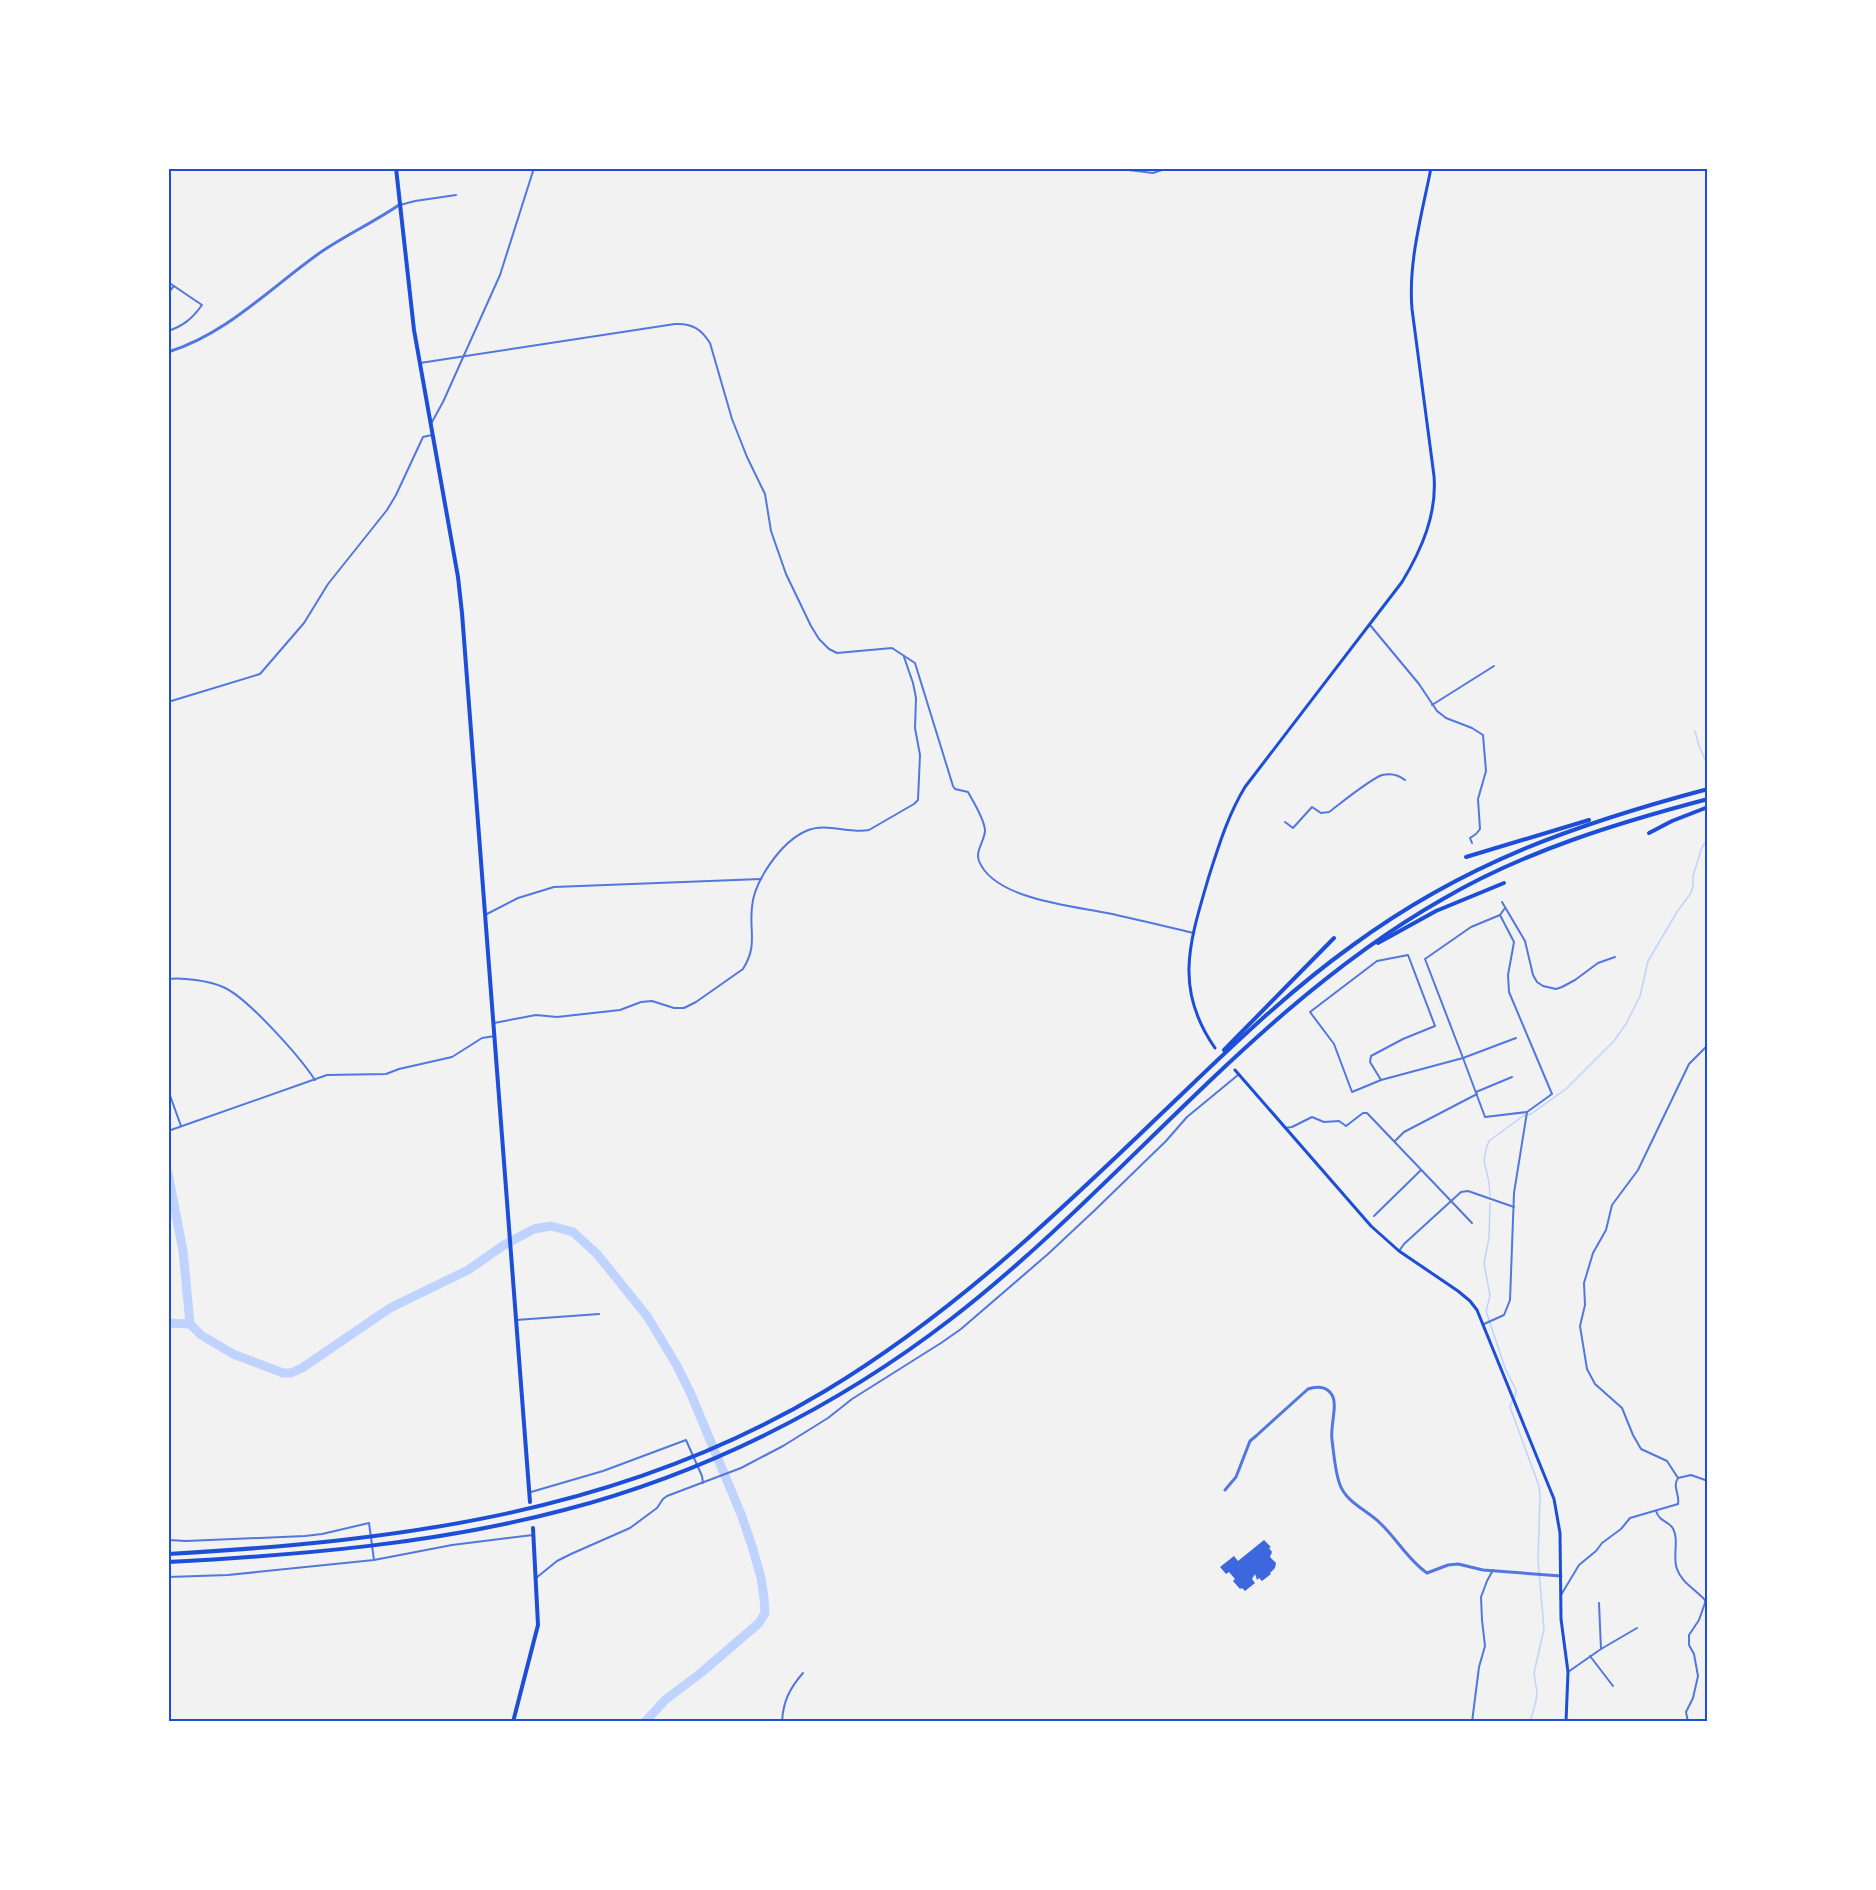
<svg xmlns="http://www.w3.org/2000/svg" width="1876" height="1890" viewBox="0 0 1876 1890" font-family="Raleway,sans-serif">
<rect width="100%" height="100%" fill="#f2f2f2"/>
<g fill="none" stroke-linecap="round" stroke-linejoin="round">
<!-- stream -->
<g stroke="#bfd3fe" stroke-width="1.5">
<polyline points="1695,731 1699,746 1708,766"/>
<polyline points="1490,1196 1489,1182 1484,1161 1486,1149 1489,1141 1523,1116 1531,1114 1566,1089 1614,1041 1626,1024 1640,996 1648,961 1677,912 1691,893 1693,885 1693,876 1702,847 1708,838"/>
<polyline points="1490,1203 1489,1238 1484,1263 1490,1296 1486,1311 1505,1368 1516,1390 1515,1397"/>
<polyline points="1512,1401 1510,1407 1539,1486 1540,1496 1538,1560 1544,1629 1534,1673 1537,1693 1536,1701 1530,1722"/>
</g>
<!-- river -->
<g stroke="#bfd3fe" stroke-width="9">
<polyline points="168,1173 183,1251 190,1324 201,1335 233,1354 283,1373 291,1373 302,1368 390,1308 468,1270 504,1245 534,1229 551,1226 573,1232 597,1254 647,1316 676,1364 690,1392 741,1514 752,1546 761,1578 764,1598 765,1613 759,1623 702,1672 665,1700 645,1722"/>
<polyline points="168,1323 190,1324"/>
</g>
</g>
<!-- building -->
<polygon fill="#3d67dc" points="1264,1540 1271,1547 1269,1548 1272,1552 1270,1557 1276,1563 1275,1568 1270,1573 1271,1574 1262,1581 1259,1578 1257,1580 1255,1574 1252,1579 1255,1583 1245,1591 1242,1588 1240,1589 1233,1581 1235,1579 1229,1572 1226,1574 1220,1567 1234,1556 1238,1561"/>
<g fill="none" stroke-linecap="round" stroke-linejoin="round">
<!-- minor -->
<g stroke="#5277de" stroke-width="2">
<polyline points="1112,168 1153,173 1168,168"/>
<polyline points="400,205 415,201 456,195"/>
<path d="M168,282L202,305C192,319 183,326 168,331"/>
<polyline points="168,293 174,286"/>
<path d="M420,363L675,324C692,323 701,329 710,343L732,419L747,457L765,494L771,531L786,574L811,626L819,639L829,649L837,653L892,648L915,663L953,786L955,789L968,792C974,803 984,818 985,830C985,841 975,850 979,861C994,899 1072,906 1107,913C1136,919 1164,926 1193,933"/>
<polyline points="432,422 443,402 500,275 534,168"/>
<polyline points="1370,625 1419,684 1437,711 1446,718 1472,728 1483,735 1486,771 1478,799 1480,829 1476,834 1470,838 1472,843"/>
<polyline points="168,702 260,674 304,623 328,584 387,510 396,495 423,437 432,435"/>
<polyline points="1432,705 1494,666"/>
<path d="M1285,822L1293,828L1312,807L1321,813L1329,812C1341,803 1369,780 1382,775C1391,773 1399,775 1405,780"/>
<polyline points="1502,902 1525,941 1533,975 1537,982 1543,986 1556,989 1562,987 1575,980 1598,963 1615,957"/>
<polyline points="485,915 518,898 554,887 761,879"/>
<path d="M168,979C182,977 210,981 223,987C247,997 300,1057 315,1080"/>
<path d="M494,1023L536,1015L557,1017L620,1010L641,1002L652,1001L674,1008H684L696,1002L743,969C758,945 749,932 752,907C754,881 781,842 806,831C826,822 849,834 869,830L914,804L918,800L920,755L915,728L916,698L913,683L904,657"/>
<polyline points="1516,1038 1463,1058 1485,1117 1527,1112"/>
<polyline points="1381,1080 1370,1062 1371,1056 1403,1039 1435,1026 1408,955 1377,961 1310,1012 1334,1044 1352,1092 1381,1080 1463,1058 1425,959 1471,927 1500,915 1505,908"/>
<polyline points="168,1090 181,1126"/>
<polyline points="1476,1092 1512,1077"/>
<polyline points="1285,1128 1292,1127 1312,1117 1324,1122 1339,1121 1346,1126 1363,1113 1367,1113 1472,1223"/>
<polyline points="168,1131 327,1075 386,1074 399,1069 452,1057 482,1038 495,1036"/>
<polyline points="1395,1141 1404,1132 1477,1094"/>
<polyline points="1374,1216 1421,1170"/>
<polyline points="1399,1251 1404,1244 1461,1192 1468,1191 1514,1207"/>
<polyline points="516,1320 599,1314"/>
<polyline points="1484,1324 1504,1315 1510,1300 1514,1193 1527,1112 1552,1094 1509,992 1508,975 1514,942 1500,915"/>
<polyline points="1678,1478 1691,1475 1708,1481"/>
<polyline points="531,1492 603,1471 686,1440 702,1476 703,1483"/>
<path d="M1656,1511C1660,1522 1666,1520 1672,1527C1680,1538 1672,1557 1677,1569C1681,1582 1696,1590 1705,1600V1603L1699,1620L1689,1635V1645L1694,1654L1698,1676L1693,1698L1686,1712L1688,1722"/>
<polyline points="168,1540 186,1541 305,1536 322,1534 369,1523 374,1560"/>
<polyline points="168,1577 228,1575 374,1560 452,1545 533,1535"/>
<polyline points="536,1578 557,1561 571,1554 630,1528 657,1508 663,1499 667,1496 741,1468 783,1446 828,1418 852,1399 941,1343 961,1329 1048,1254 1095,1210 1166,1141 1187,1117 1238,1075"/>
<path d="M1561,1595L1579,1565L1596,1551L1602,1543L1621,1529L1630,1518L1678,1504C1680,1494 1672,1487 1678,1478L1667,1461L1641,1449L1633,1435L1622,1408L1595,1384L1587,1369L1580,1326L1585,1305L1584,1283L1593,1253L1606,1230L1612,1205L1638,1170L1689,1064L1708,1045"/>
<polyline points="1599,1603 1601,1649"/>
<polyline points="1590,1656 1613,1686"/>
<polyline points="1568,1672 1601,1649 1637,1628"/>
<path d="M782,1722C783,1701 790,1688 803,1673"/>
<polyline points="1472,1722 1479,1667 1485,1646 1482,1620 1481,1597 1487,1581 1493,1570"/>
<polyline points="1679,1722 1688,1721"/>
</g>
<!-- tertiary -->
<g stroke="#5277de" stroke-width="3">
<path d="M168,352C227,334 271,287 321,252C346,235 374,222 399,205"/>
<path d="M1225,1490L1236,1477L1250,1441L1256,1436L1308,1389C1316,1386 1327,1386 1332,1395C1338,1405 1330,1426 1332,1440C1334,1455 1335,1472 1340,1485C1347,1503 1367,1510 1380,1523C1397,1539 1408,1560 1427,1573L1448,1565L1458,1564L1483,1570L1561,1576"/>
</g>
<!-- secondary -->
<g stroke="#1d4ed8" stroke-width="3">
<path d="M1215,1048C1173,988 1190,941 1209,876C1219,845 1228,815 1245,787L1402,582C1422,549 1437,514 1434,476L1412,309C1408,262 1422,214 1431,168"/>
<polyline points="1235,1070 1371,1226 1399,1251 1458,1291 1470,1301 1477,1310 1554,1499 1560,1533 1561,1619 1568,1672 1566,1722"/>
</g>
<!-- trunk -->
<g stroke="#1d4ed8" stroke-width="4">
<polyline points="396,168 414,330 458,577 462,613 530,1502"/>
<polyline points="513,1722 538,1625 533,1528"/>
</g>
<!-- motorway -->
<g stroke="#1d4ed8" stroke-width="4">
<polyline points="1649,833 1672,821 1708,807"/>
<polyline points="1466,857 1589,820"/>
<polyline points="1378,943 1436,911 1504,883"/>
<polyline points="1224,1050 1334,938"/>
<path d="M168,1554C400,1541 622,1513 825,1391C950,1316 1055,1216 1160,1115C1222,1056 1283,995 1353,945C1465,863 1576,824 1708,789"/>
<path d="M168,1562C300,1555 435,1544 564,1510C703,1474 837,1407 951,1319C1122,1187 1253,1007 1443,899C1525,851 1617,823 1708,799"/>
</g>
</g>
<!-- border -->
<rect width="1876" height="1890" fill="none" stroke="#ffffff" stroke-width="339"/>
<rect x="170" y="170" width="1536" height="1550" fill="none" stroke="#1d4ed8" stroke-width="2"/>
</svg>
